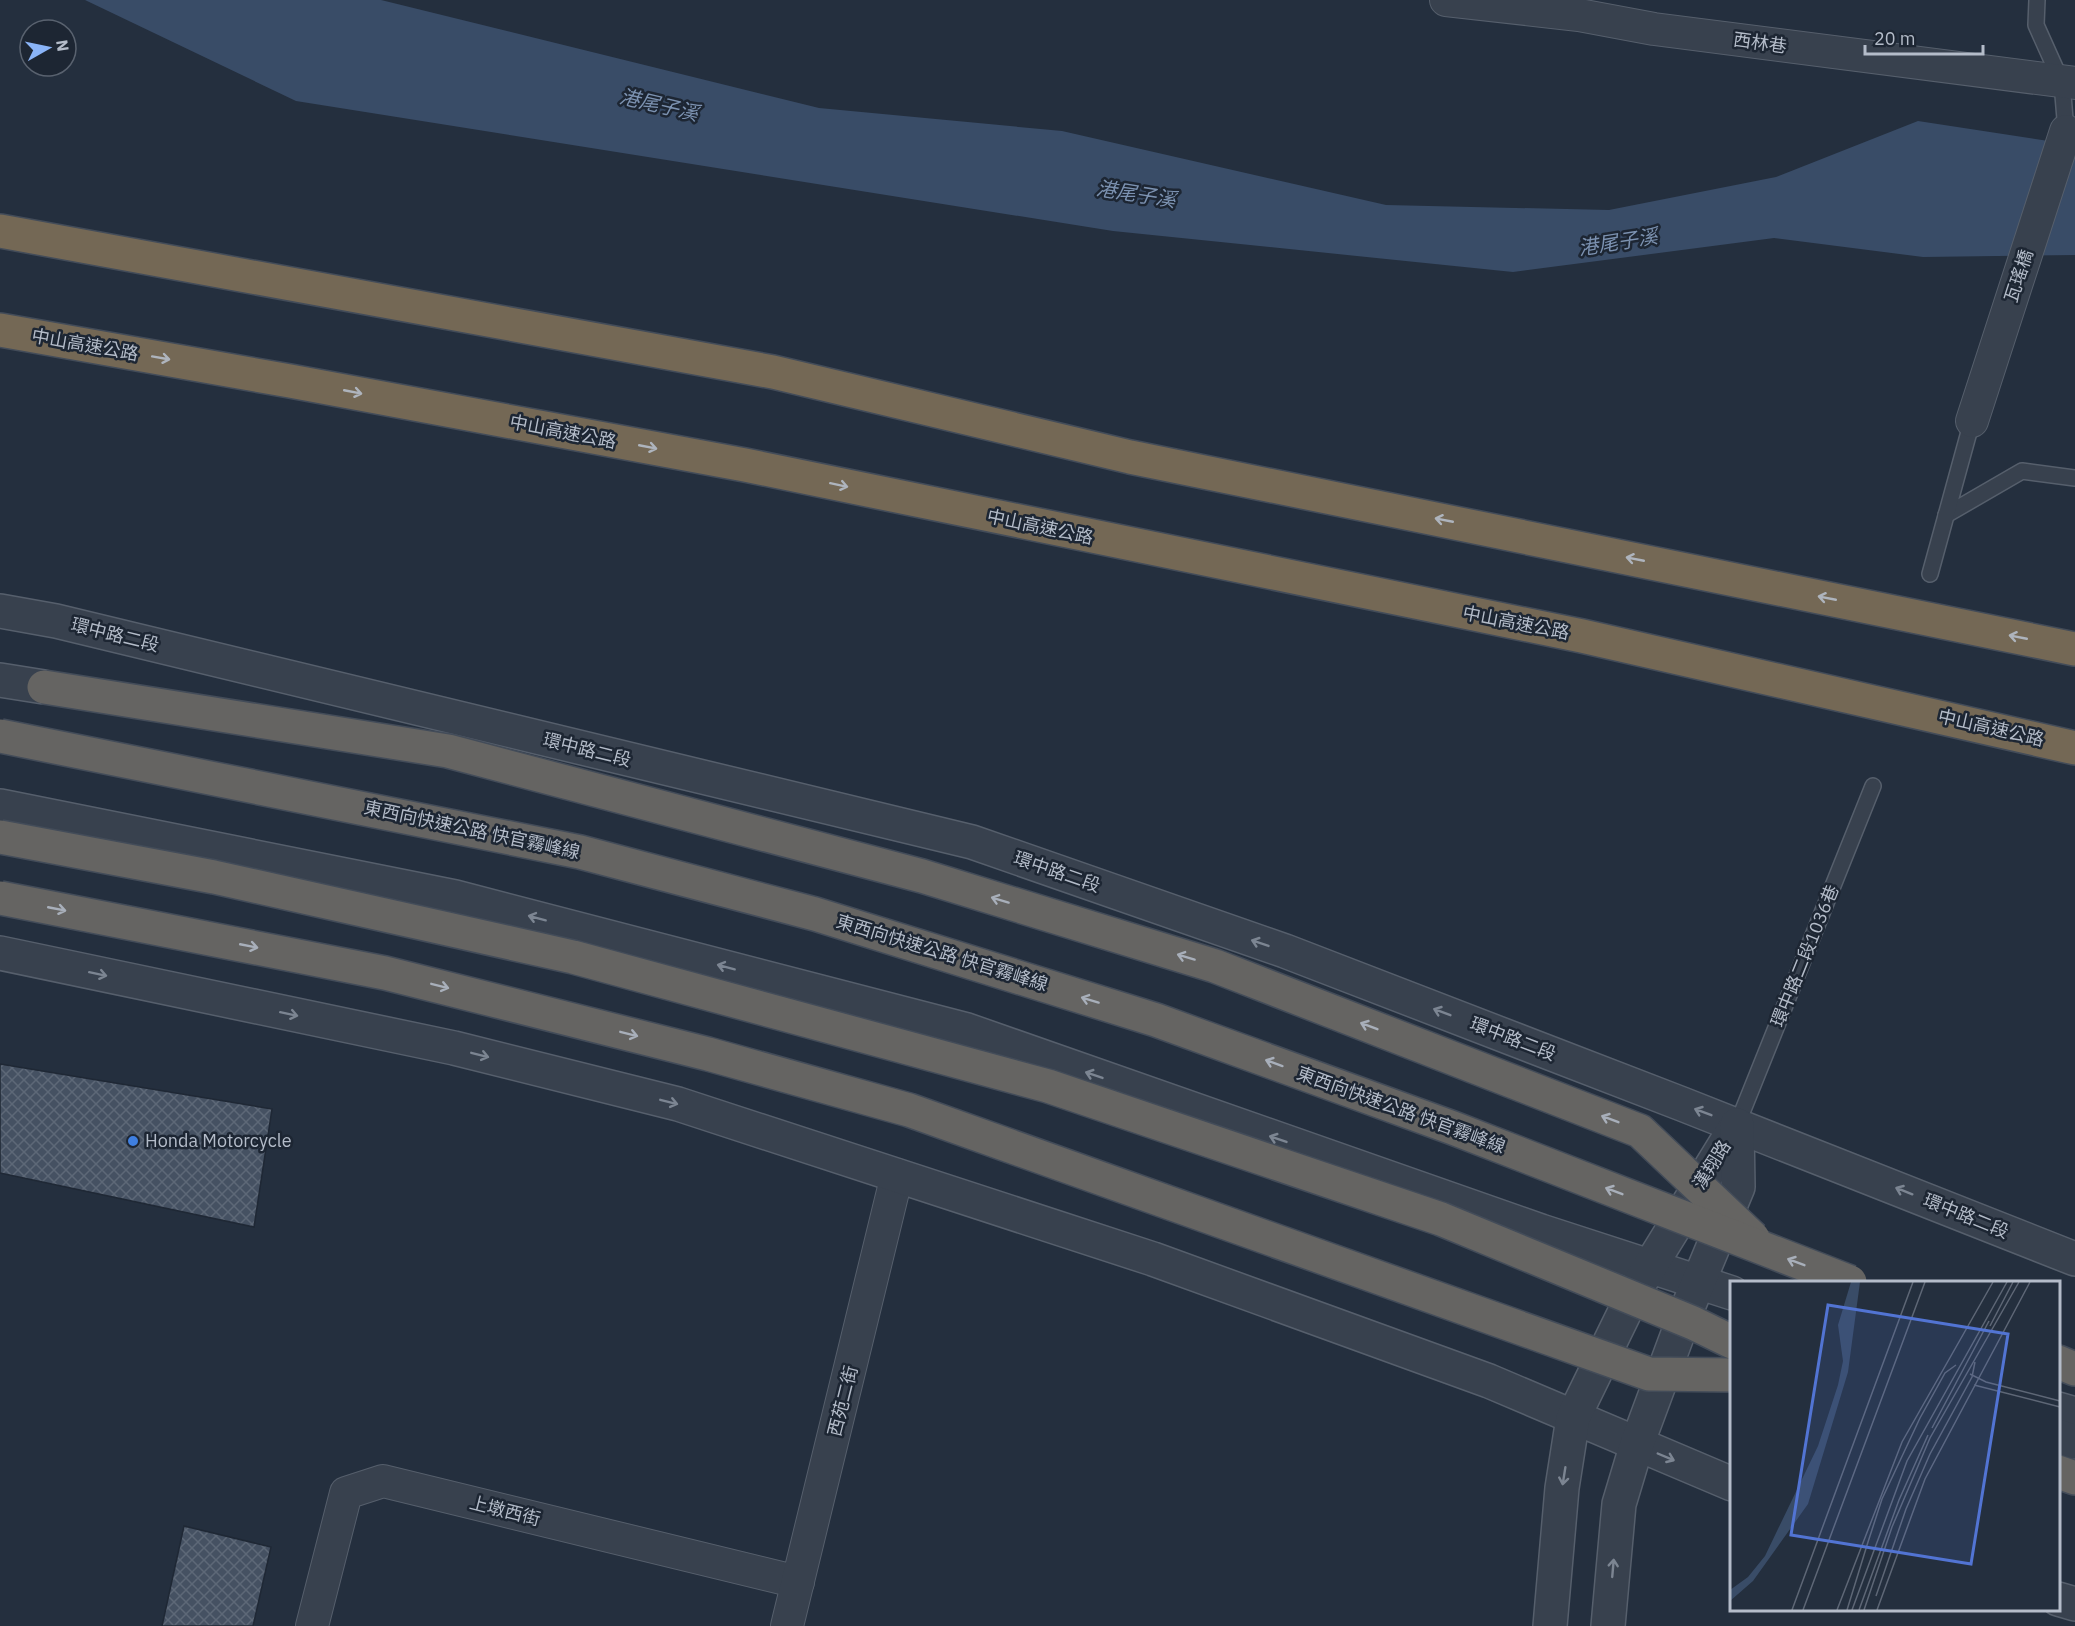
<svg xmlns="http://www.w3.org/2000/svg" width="2075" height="1626" viewBox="0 0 2075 1626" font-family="'IBM Plex Sans','Noto Sans TC',sans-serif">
<defs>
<pattern id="building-cross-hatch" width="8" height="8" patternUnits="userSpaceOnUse" patternTransform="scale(1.5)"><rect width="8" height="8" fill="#455162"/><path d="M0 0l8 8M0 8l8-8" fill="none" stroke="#5d6877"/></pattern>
</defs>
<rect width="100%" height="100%" fill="#242f3e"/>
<!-- water -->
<polygon fill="#394c67" points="85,0 381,0 819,108 1062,131 1386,205 1609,210 1776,177 1918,121 2075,145 2075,255 1923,257 1774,238 1513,272 1113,231 296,101"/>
<!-- building -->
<g fill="url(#building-cross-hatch)" stroke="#1f2835" stroke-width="1.5">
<polygon points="0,1064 272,1109 254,1227 0,1173"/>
<polygon points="184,1526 271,1547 253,1626 162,1626"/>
</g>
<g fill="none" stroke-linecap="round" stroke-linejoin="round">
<defs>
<g id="service">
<polyline points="2037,0 2036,25 2062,83 2066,131"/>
<polyline points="1946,515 2022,471 2075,478"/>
<polyline points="1930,574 1972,421"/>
<polyline points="1737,1125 1873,786"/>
</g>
<g id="minor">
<polyline points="1446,0 1579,15 1654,29 2075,83"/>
<polyline points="1972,421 2066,131"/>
<polyline points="312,1626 346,1493 383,1481 798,1582"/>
<polyline points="787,1626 897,1175"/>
</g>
<g id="tertiary">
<polyline points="0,611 56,621 972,842 1285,951 1682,1104 2075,1259"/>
<polyline points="0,680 44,687"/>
<polyline points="0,806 455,897 967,1030 1541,1231 1732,1293"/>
<polyline points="0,953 454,1048 678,1104 1153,1259 1489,1381 1732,1484"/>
<polyline points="2058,1409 2075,1414"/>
<polyline points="2058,1436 2075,1442"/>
<polyline points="2058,1599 2075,1604"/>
<polyline points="1550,1626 1562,1488 1573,1418 1636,1289 1737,1125"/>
<polyline points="1608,1626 1619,1504 1637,1444 1686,1312 1738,1187 1737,1125"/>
</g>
<g id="trunk">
<polyline points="2058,1362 2075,1369"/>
<polyline points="2058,1472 2075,1478"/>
</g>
<g id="motorway">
<polyline points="0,231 773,372 1130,457 2075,649"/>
<polyline points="0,330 290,381 745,465 1582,636 2075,748"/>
</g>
</defs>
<!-- service casing -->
<use href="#service" stroke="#565f6c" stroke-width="18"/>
<!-- minor casing -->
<use href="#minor" stroke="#565f6c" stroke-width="34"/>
<!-- tertiary casing -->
<use href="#tertiary" stroke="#565f6c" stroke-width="36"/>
<!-- trunk casing -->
<use href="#trunk" stroke="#434c59" stroke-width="36"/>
<!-- motorway casing -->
<use href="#motorway" stroke="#434c59" stroke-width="36"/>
<!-- service -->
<use href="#service" stroke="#38414e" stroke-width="15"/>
<!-- minor -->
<use href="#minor" stroke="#38414e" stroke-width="32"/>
<!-- tertiary -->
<use href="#tertiary" stroke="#38414e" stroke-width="33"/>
<!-- trunk -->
<use href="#trunk" stroke="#656462" stroke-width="33"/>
<!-- motorway -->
<use href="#motorway" stroke="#746855" stroke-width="33"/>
<defs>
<g id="trunk-bridge">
<polyline points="44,687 448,751 922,876 1215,966 1640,1131 1753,1238"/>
<polyline points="0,736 580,852 815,914 1156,1020 1453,1128 1850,1282"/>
<polyline points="0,837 214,877 573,957 1048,1086 1441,1219 1693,1323 1732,1342"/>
<polyline points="0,898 385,973 708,1054 909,1110 1649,1374 1732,1375"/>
</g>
</defs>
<!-- trunk-bridge casing -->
<use href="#trunk-bridge" stroke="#434c59" stroke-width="36" stroke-linecap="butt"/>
<!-- trunk-bridge -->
<use href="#trunk-bridge" stroke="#656462" stroke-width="33"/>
</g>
<!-- one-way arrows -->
<defs><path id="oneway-shaft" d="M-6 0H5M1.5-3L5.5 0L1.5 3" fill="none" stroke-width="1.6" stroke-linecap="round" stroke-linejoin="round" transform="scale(1.5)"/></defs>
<g stroke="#aeb4bd">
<use href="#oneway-shaft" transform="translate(161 358) rotate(10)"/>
<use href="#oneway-shaft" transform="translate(353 392) rotate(11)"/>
<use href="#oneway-shaft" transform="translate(648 447) rotate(11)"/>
<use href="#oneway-shaft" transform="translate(839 485) rotate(12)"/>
<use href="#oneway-shaft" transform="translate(1444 520) rotate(-169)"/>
<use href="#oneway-shaft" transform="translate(1635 559) rotate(-169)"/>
<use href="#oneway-shaft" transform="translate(1827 598) rotate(-169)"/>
<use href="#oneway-shaft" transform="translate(2018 637) rotate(-169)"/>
</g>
<g stroke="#a8afba">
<use href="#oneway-shaft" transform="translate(1000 900) rotate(-163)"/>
<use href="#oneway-shaft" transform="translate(57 909) rotate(11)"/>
<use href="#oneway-shaft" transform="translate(249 946) rotate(11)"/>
<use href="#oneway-shaft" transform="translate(1186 957) rotate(-163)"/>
<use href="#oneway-shaft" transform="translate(440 986) rotate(14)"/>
<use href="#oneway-shaft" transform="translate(1090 1000) rotate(-163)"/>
<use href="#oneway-shaft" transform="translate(1369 1026) rotate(-159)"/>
<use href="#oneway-shaft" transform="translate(629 1034) rotate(14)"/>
<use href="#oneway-shaft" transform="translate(1274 1063) rotate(-160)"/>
<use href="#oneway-shaft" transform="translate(1610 1119) rotate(-159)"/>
<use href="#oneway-shaft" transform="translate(1614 1191) rotate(-159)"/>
<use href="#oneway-shaft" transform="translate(1796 1262) rotate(-159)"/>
</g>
<g stroke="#7c8592">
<use href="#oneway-shaft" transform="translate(537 918) rotate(-165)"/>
<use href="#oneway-shaft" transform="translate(1260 943) rotate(-161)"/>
<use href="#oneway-shaft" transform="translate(726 967) rotate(-165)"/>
<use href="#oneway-shaft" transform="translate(98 974) rotate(12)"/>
<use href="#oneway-shaft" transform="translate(1442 1012) rotate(-159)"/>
<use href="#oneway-shaft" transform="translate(289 1014) rotate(12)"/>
<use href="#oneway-shaft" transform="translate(480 1055) rotate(14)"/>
<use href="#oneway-shaft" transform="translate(1094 1075) rotate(-161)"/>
<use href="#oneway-shaft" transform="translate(669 1102) rotate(14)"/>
<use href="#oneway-shaft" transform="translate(1703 1112) rotate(-159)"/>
<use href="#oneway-shaft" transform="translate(1278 1139) rotate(-161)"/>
<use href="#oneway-shaft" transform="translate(1904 1191) rotate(-158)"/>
<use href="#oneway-shaft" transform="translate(1666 1457) rotate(23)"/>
<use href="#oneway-shaft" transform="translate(1564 1476) rotate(99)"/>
<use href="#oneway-shaft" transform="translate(1613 1568) rotate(-85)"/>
</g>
<!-- markers -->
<circle fill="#3f7fe0" stroke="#1d2633" stroke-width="2" cx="133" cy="1141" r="6"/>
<g text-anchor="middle" stroke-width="5" stroke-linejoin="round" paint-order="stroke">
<!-- street labels -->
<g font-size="18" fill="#b4bcc9" stroke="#1d2633">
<text transform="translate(1760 43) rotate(8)" y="6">西林巷</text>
<text transform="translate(2019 276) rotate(-72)" y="6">瓦瑤橋</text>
<text transform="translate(85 345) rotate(10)" y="6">中山高速公路</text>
<text transform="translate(563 432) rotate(11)" y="6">中山高速公路</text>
<text transform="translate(1040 527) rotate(12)" y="6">中山高速公路</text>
<text transform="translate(1516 623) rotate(11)" y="6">中山高速公路</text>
<text transform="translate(115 635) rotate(14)" y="6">環中路二段</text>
<text transform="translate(1991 728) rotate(13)" y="6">中山高速公路</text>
<text transform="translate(587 750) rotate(14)" y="6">環中路二段</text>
<text transform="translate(472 830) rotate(12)" y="6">東西向快速公路 快官霧峰線</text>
<text transform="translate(1057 872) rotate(19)" y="6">環中路二段</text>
<text transform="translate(942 953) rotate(17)" y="6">東西向快速公路 快官霧峰線</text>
<text transform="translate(1805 956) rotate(-68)" y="6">環中路二段1036巷</text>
<text transform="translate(1513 1039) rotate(21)" y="6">環中路二段</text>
<text transform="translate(1401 1110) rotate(20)" y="6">東西向快速公路 快官霧峰線</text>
<text transform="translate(1712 1165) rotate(-58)" y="6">漢翔路</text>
<text transform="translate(1966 1216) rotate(22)" y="6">環中路二段</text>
<text transform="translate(843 1401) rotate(-76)" y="6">西苑二街</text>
<text transform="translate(505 1511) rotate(14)" y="6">上墩西街</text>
</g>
<!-- poi labels -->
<g font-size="18" fill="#b4bcc9" stroke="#1d2633" text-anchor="start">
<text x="145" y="1147">Honda Motorcycle</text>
</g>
<!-- water labels -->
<g font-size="20" font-style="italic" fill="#7c92b1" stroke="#1d2633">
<text transform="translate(659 105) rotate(13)" y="7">港尾子溪</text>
<text transform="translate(1136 194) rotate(9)" y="7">港尾子溪</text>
<text transform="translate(1618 242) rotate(-9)" y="7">港尾子溪</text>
</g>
</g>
<!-- overview -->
<g transform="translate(1730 1281)">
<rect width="330" height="330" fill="#242f3e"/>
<path d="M121,1H130L118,91L78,223L23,300L0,320V309L18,296L35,275L88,165L108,104L113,80L108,44Z" fill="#394c67"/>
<path fill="none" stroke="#5e6776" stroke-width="1.5" d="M260,45L283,1M240,93L256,101L330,120M244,104L330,126M202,147L259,40M138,261L152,218L190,137L215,92L226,84M146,315L176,228L200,173L242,96L245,81M62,329L183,1M73,329L195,1M107,329L172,161L263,1M117,329L138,261M122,329L177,180L277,1M129,329L169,219L198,154M134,329L162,246L200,157L289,1M147,329L195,198L300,1"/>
<path fill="#5274d3" fill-opacity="0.15" stroke="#5274d3" stroke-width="3" d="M98,24L278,53L241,283L61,254Z"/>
<rect width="330" height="330" fill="none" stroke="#b4bcc9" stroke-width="3"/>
</g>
<!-- north arrow -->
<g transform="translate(48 48) rotate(81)"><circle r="28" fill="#1d2633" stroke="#59626f" stroke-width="1.5"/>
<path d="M0-4.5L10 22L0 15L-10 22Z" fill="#8ab4f8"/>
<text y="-9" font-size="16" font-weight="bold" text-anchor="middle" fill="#b4bcc9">N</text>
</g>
<!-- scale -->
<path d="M1865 45v9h118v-9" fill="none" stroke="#b4bcc9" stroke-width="3"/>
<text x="1874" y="45" font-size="18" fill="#b4bcc9" stroke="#1d2633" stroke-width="4.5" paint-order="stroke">20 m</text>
</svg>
